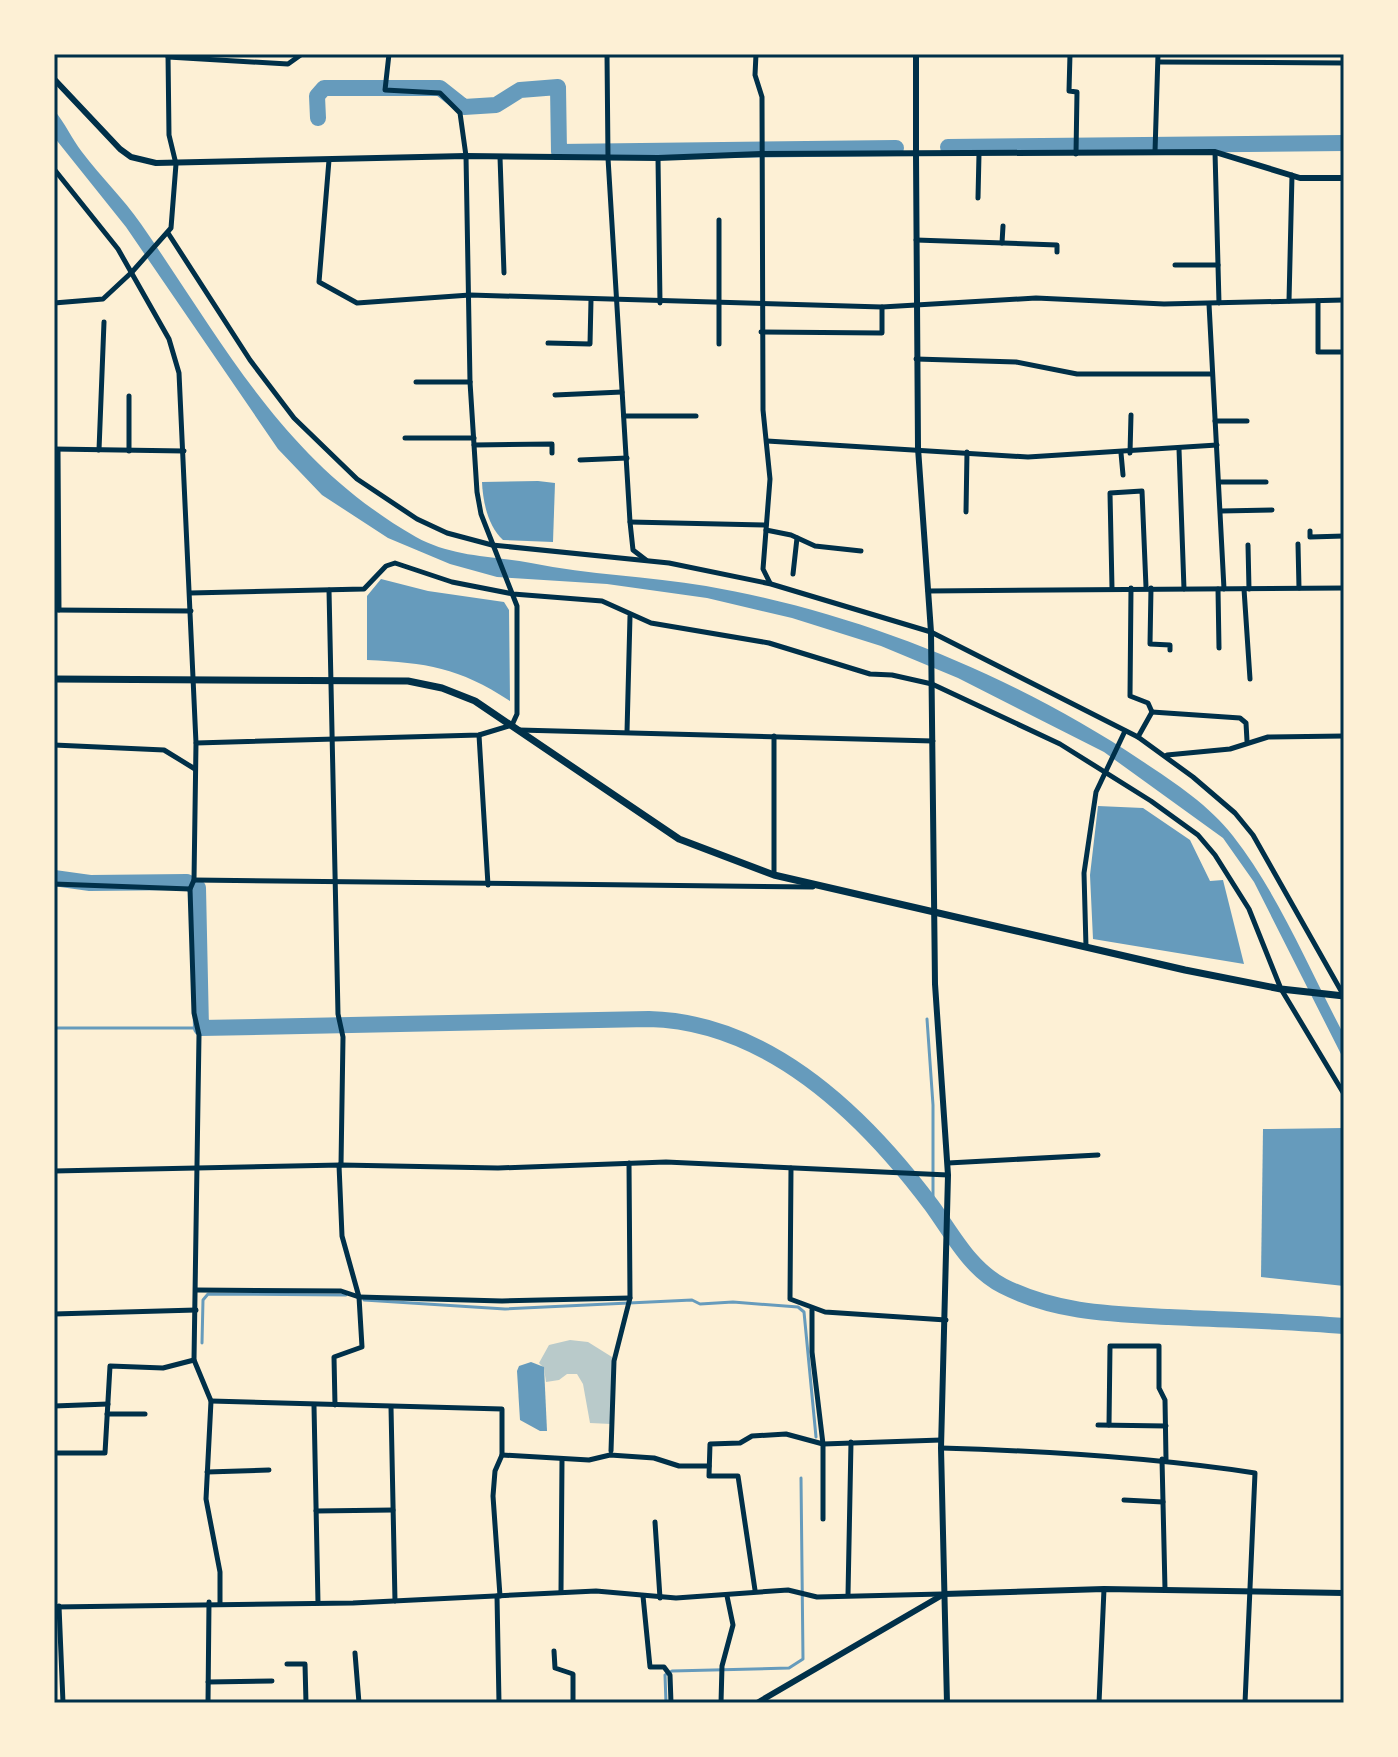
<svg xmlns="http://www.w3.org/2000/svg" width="1398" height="1757" viewBox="0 0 1398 1757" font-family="'Fira Sans',sans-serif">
<rect width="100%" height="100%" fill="#fdf0d5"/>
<!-- green -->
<polygon fill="#b9caca" points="570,1340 588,1342 612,1357 611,1424 590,1423 583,1384 577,1374 567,1374 559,1380 546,1382 544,1368 539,1363 549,1345"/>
<!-- water -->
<g fill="#669bbc">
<path d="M54,110C65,123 72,139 82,152C101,177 123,198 141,224C225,345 283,461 416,537C452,557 492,556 531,563C589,575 648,576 706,586C860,613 1013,675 1142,761C1174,782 1210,806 1233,836C1279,895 1309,969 1344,1035V1060L1254,882L1223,838L1104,752L958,678L881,646L792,618L707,598L607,584L497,577L450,564L388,538L322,495L278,449L126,227L54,137Z"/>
<path d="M538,481L555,483L553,542L503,540C488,526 483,503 482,482Z"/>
<path d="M381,579L428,591L504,602L509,610L510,701C458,667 427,663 367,660V596Z"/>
<polygon points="1098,806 1143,808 1190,840 1210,881 1223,880 1244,964 1093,939 1090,875"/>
<polygon points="1344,1128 1344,1286 1261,1277 1263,1129"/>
<polygon points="531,1362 544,1367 547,1431 540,1431 520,1420 517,1371 519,1366"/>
</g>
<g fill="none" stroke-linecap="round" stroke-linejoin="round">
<!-- stream -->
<g stroke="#669bbc" stroke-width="3">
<polyline points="927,1019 933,1105 933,1208"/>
<polyline points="54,1028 201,1028"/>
<polyline points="364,1300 505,1309 692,1300 700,1304 733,1302 798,1307 804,1312 816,1437"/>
<polyline points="202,1343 203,1300 208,1294 346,1295"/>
<polyline points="666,1703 665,1675 672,1671 789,1668 803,1659 801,1478"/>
</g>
<!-- river -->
<g stroke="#669bbc" stroke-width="16">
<polyline points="318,118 317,96 324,88 440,88 464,107 496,105 520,90 558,87 559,152 896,148"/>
<polyline points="948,147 1344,143"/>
<path d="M54,878L90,883L187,882L198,888L201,1028L649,1019C769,1022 864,1115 932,1206C953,1235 970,1269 1003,1286C1056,1313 1111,1314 1169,1317C1227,1320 1286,1321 1344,1326"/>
</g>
<!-- minor -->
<g stroke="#003049" stroke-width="5">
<polyline points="607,54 608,158 630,522 633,550 646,560"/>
<polyline points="756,54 755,75 762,97 763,410 770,479 763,569 770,583"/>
<polyline points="1070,54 1069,91 1077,92 1076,154"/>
<polyline points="168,57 288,64 302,54"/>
<polyline points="1160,62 1344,63"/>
<polyline points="1155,152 1158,54"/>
<polyline points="1215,152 1219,303"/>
<polyline points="500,157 504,273"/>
<polyline points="658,158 660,303"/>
<polyline points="329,160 319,282 357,303 470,295 882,307 1036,298 1164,304 1344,300"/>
<polyline points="54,169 118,249 169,339 179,373 196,743 194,880 190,889 194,1013 199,1035 194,1360 211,1401 206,1499 220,1572 220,1603"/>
<polyline points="978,198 979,154"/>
<polyline points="168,233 250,360 294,418 357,479 417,519 447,533 492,545 669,563 771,584 931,632 1138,737 1193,777 1235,813 1253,835 1344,996"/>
<polyline points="916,240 1057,245 1057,252"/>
<polyline points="1002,243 1003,226"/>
<polyline points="1175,265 1218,265"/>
<polyline points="1289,301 1292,175"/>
<polyline points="1318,301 1318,352 1344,352"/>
<polyline points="54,303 103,299 132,272 171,228 176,164 169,135 168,54"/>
<polyline points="1209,304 1224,589"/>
<polyline points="761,332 882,333 882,307"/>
<polyline points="548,343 590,344 591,300"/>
<polyline points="719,344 719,220"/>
<polyline points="916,359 1016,362 1077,374 1212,374"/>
<polyline points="416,382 470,382"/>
<polyline points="555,395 622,392"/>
<polyline points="129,396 129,451"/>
<polyline points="624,416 696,416"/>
<polyline points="1215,421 1247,421"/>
<polyline points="405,438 474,438"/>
<polyline points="767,441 1028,457 1217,445"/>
<polyline points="474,445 552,444 552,453"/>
<polyline points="54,449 184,451"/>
<polyline points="1179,449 1184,589"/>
<polyline points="58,450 59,610"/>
<polyline points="99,450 104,322"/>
<polyline points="1121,453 1123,475"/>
<polyline points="1130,453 1131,415"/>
<polyline points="580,460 627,458"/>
<polyline points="1220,482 1266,482"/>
<polyline points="1221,511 1272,510"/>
<polyline points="966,512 967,452"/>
<polyline points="630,522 766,525"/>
<polyline points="766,530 791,535 815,546 861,551"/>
<polyline points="1310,531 1310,537 1344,536"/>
<polyline points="1298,544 1299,588"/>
<polyline points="1248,545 1249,589"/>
<polyline points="793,574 797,538"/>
<polyline points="1112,588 1110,493 1142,491 1146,587"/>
<polyline points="1131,588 1130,696 1148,703 1152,712"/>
<polyline points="1151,588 1150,644 1170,645 1170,650"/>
<polyline points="1218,589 1219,648"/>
<polyline points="1244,589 1250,679"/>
<polyline points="329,590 338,1014 343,1037 341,1165"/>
<polyline points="928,591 1344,588"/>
<polyline points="190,593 364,589 386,566 395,563 452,582 513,594 602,601 651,623 769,643 870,674 892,675 932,684 1060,744 1151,801 1198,835 1215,855 1249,909 1281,989 1344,1094"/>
<polyline points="54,610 191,611"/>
<polyline points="1152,712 1240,718 1246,723 1247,741"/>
<polyline points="519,730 933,741"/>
<polyline points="627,732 630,616"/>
<polyline points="479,735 488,885"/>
<polyline points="774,736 774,875"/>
<polyline points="1138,737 1152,712"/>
<polyline points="196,743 479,735 512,725 517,714 517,606 481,514 477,492 470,382 466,156 460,113 440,93 385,90 389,54"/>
<polyline points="54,745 164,750 195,769"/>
<polyline points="1167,755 1230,749 1268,737 1344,736"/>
<polyline points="194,880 813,887"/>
<polyline points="54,884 190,889"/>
<polyline points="1086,947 1084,873 1096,792 1125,731"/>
<polyline points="948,1163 1098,1155"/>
<polyline points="791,1168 790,1299 825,1312 946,1320"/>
<polyline points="54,1171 341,1165 498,1168 666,1162 948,1175"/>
<polyline points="196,1290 341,1291 359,1297 502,1301 630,1298"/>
<polyline points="812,1310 812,1352 823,1444 823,1519"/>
<polyline points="54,1314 196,1310"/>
<polyline points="211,1401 502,1409 502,1455 495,1471 493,1496 500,1596"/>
<polyline points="335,1405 334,1357 362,1347 359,1297 342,1236 339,1165"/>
<polyline points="54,1406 108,1404"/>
<polyline points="314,1406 318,1603"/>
<polyline points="391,1407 395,1601"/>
<polyline points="107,1414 145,1414"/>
<polyline points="1098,1425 1166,1426"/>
<polyline points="1109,1425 1110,1346 1159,1346 1159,1388 1165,1400 1166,1459"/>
<path d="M941,1448C1047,1451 1150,1457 1255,1473L1245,1703"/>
<polyline points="611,1451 614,1361 630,1298 629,1163"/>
<polyline points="54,1453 105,1453 110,1366 163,1368 194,1360"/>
<polyline points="502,1455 589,1460 610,1455 654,1458 679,1466 709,1466"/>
<polyline points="1162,1459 1165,1589"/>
<polyline points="207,1472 269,1470"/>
<polyline points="1124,1500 1163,1502"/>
<polyline points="316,1511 393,1510"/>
<polyline points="655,1522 660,1598"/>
<polyline points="755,1590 738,1476 709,1476 710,1444 740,1443 752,1436 786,1434 823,1444 941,1440"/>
<polyline points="561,1592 562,1460"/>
<polyline points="848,1595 851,1442"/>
<polyline points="497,1596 499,1703"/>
<polyline points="643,1596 650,1667 664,1667 670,1675 671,1703"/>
<polyline points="59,1606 63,1703"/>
<polyline points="54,1607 353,1603 596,1591 676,1598 788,1590 817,1597 942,1594"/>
<polyline points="554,1651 555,1668 573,1674 573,1703"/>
<polyline points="355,1653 359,1703"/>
<polyline points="287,1664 305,1664 306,1703"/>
<polyline points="208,1682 272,1681"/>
<polyline points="208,1703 209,1602"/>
<polyline points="721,1703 722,1666 733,1625 727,1596"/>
<polyline points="1099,1703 1104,1589"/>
</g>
<!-- tertiary -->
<g stroke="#003049" stroke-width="6">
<polyline points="916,154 916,54"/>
<polyline points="757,1703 944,1594 1104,1589 1344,1593"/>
</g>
<!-- secondary -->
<g stroke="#003049" stroke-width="6">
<polyline points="54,79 120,149 131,157 156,163 466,156 658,158 761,154 1215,152 1300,178 1344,178"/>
<polyline points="916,154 918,448 931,632 935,984 948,1175 941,1448 947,1703"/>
</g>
<!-- primary -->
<polyline stroke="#003049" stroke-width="7" points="54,679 408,681 442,688 475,701 679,839 774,875 1185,970 1281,989 1344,996"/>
</g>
<!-- border -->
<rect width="1398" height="1757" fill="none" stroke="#fdf0d5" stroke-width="112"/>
<rect x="56" y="56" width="1286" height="1645" fill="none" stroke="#003049" stroke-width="3"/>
</svg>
